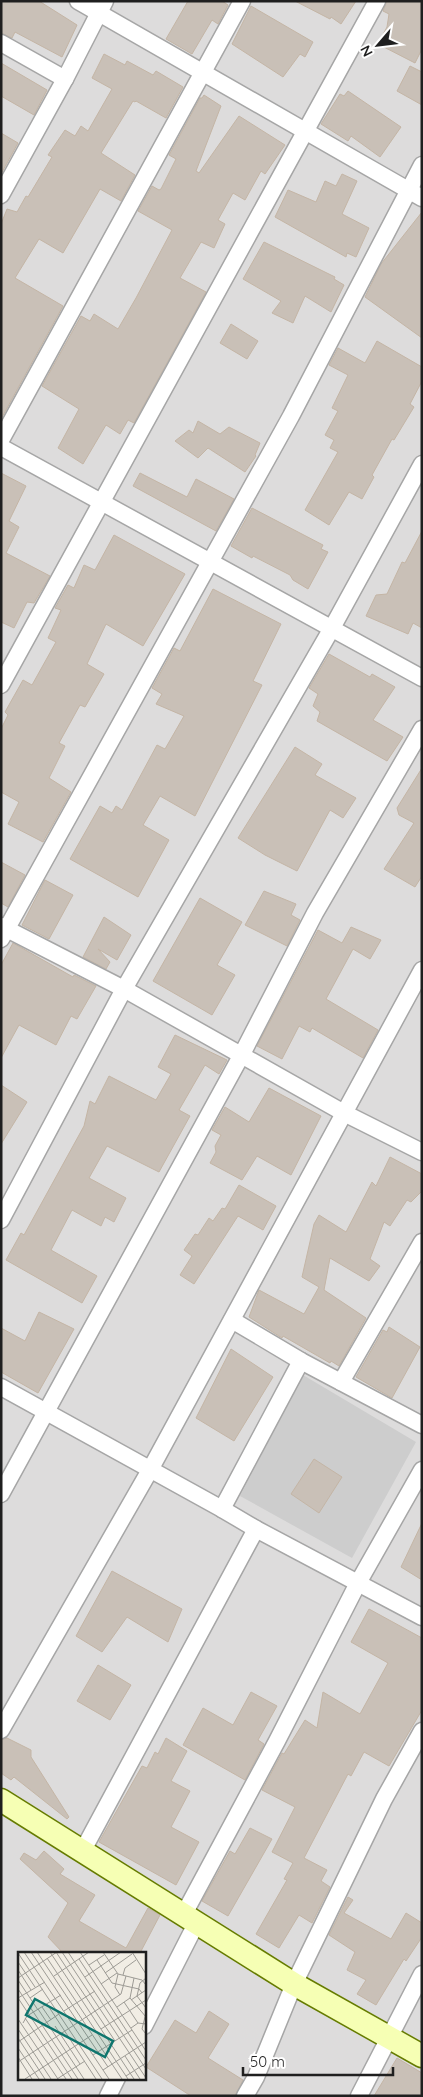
<svg xmlns="http://www.w3.org/2000/svg" width="423" height="2097" viewBox="0 0 423 2097" font-family="Quicksand,sans-serif">
<rect width="100%" height="100%" fill="#f1ede4"/>
<!-- residential -->
<path fill="#dddcdc" fill-rule="evenodd" d="M1,1H422V2096H1ZM19,1953H144V2078H19Z"/>
<!-- religious -->
<polygon fill="#cdcdcd" points="303,1375 416,1442 352,1558 240,1496"/>
<!-- building -->
<g fill="#c9c0b7" stroke="#c4b5a5">
<polygon points="1,1 39,1 77,25 62,57 15,32 12,38 1,33"/>
<polygon points="188,1 222,1 228,5 218,24 212,20 192,54 166,39"/>
<polygon points="295,1 356,1 341,24 331,17 330,19"/>
<polygon points="387,1 422,1 422,49 415,63 378,44 387,27 389,14 383,11"/>
<polygon points="251,6 313,42 305,57 300,54 283,77 232,44"/>
<polygon points="104,54 125,65 127,61 153,75 156,71 183,87 166,118 136,101 135,102 133,101 101,153 135,175 121,201 100,189 63,253 39,239 15,278 63,306 1,419 1,224 7,209 17,212 26,196 28,197 52,157 48,155 65,130 75,136 81,126 88,131 112,89 92,78"/>
<polygon points="1,63 47,90 34,115 1,96"/>
<polygon points="410,66 422,72 422,105 397,91"/>
<polygon points="348,91 401,127 380,157 351,136 348,141 321,124 340,94 344,96"/>
<polygon points="204,95 221,106 196,171 199,173 239,116 285,145 265,174 261,171 245,200 233,193 218,220 225,224 214,248 201,242 180,278 206,292 134,423 128,420 120,434 106,425 83,464 58,448 79,409 42,386 81,316 90,321 94,314 118,329 136,298 172,230 138,211 152,186 159,190 161,189 176,159 169,155 200,98 202,98"/>
<polygon points="1,133 18,143 1,174"/>
<polygon points="342,174 357,181 342,214 369,228 356,257 347,253 346,257 275,217 288,190 316,202 325,181 336,186"/>
<polygon points="422,212 422,338 365,297 381,264"/>
<polygon points="264,242 335,277 334,279 344,285 331,312 305,296 293,323 272,313 281,301 243,279"/>
<polygon points="231,324 258,341 247,359 220,343"/>
<polygon points="377,341 422,367 422,381 410,404 414,407 394,440 392,439 372,475 374,477 362,499 349,492 329,525 305,510 338,452 330,448 334,440 325,435 338,411 332,408 348,375 329,365 338,348 365,363"/>
<polygon points="198,421 220,434 229,427 260,443 255,455 256,456 245,472 208,448 198,458 175,441 189,430 193,433"/>
<polygon points="1,473 26,486 9,521 19,527 6,553 50,576 34,603 27,602 14,628 1,622"/>
<polygon points="140,473 187,497 196,479 234,499 216,531 133,486"/>
<polygon points="252,508 323,545 321,549 328,552 308,589 293,580 290,575 253,556 252,558 231,546"/>
<polygon points="422,531 422,628 413,623 408,634 366,616 376,595 387,594 402,562 405,563"/>
<polygon points="114,535 185,574 143,646 106,624 87,664 104,674 85,707 80,705 59,743 65,746 49,778 71,792 43,842 8,824 19,802 1,792 1,729 8,715 5,712 23,680 32,685 56,642 48,638 61,610 55,608 68,585 74,588 84,565 95,570"/>
<polygon points="213,589 281,624 253,681 262,685 195,816 160,796 143,825 169,840 138,897 70,859 100,806 112,813 116,806 122,810 157,745 165,749 184,716 156,704 162,694 152,688 174,648 180,651"/>
<polygon points="329,654 370,677 372,674 395,687 373,720 403,737 387,761 317,721 320,712 313,706 318,694 309,688"/>
<polygon points="295,747 322,764 315,775 356,798 343,818 330,810 297,871 265,855 238,838"/>
<polygon points="422,768 422,876 415,887 384,869 414,823 399,815 397,808"/>
<polygon points="1,862 25,875 8,907 1,903"/>
<polygon points="45,880 73,895 49,939 22,925"/>
<polygon points="264,891 296,904 291,915 300,920 287,946 245,925"/>
<polygon points="200,898 242,922 217,965 235,975 212,1015 153,981"/>
<polygon points="104,917 131,935 117,960 98,949 110,962 106,969 83,957"/>
<polygon points="351,927 381,940 370,959 353,949 326,999 378,1030 363,1058 312,1028 310,1032 299,1026 282,1059 257,1046 318,930 342,943"/>
<polygon points="13,943 73,977 74,975 96,986 77,1019 71,1016 56,1045 19,1025 1,1058 1,965"/>
<polygon points="175,1035 227,1060 219,1074 205,1065 179,1110 190,1116 159,1172 107,1146 89,1178 126,1198 114,1222 105,1217 101,1226 72,1210 51,1250 97,1276 82,1303 6,1260 21,1233 24,1235 84,1126 90,1101 95,1104 109,1076 156,1100 171,1074 158,1067"/>
<polygon points="1,1085 27,1102 1,1144"/>
<polygon points="269,1088 321,1116 291,1175 257,1156 242,1180 210,1163 216,1152 215,1146 221,1135 212,1130 225,1107 249,1122"/>
<polygon points="390,1157 422,1174 422,1191 411,1202 407,1200 390,1226 384,1222 370,1259 380,1266 369,1281 330,1258 324,1290 366,1318 339,1366 331,1361 330,1363 283,1336 282,1338 249,1317 259,1290 304,1314 319,1287 302,1277 314,1224 319,1215 346,1232 372,1182 376,1186"/>
<polygon points="239,1185 276,1206 263,1230 238,1216 194,1284 180,1275 192,1256 184,1250 195,1234 198,1235 209,1218 213,1221 222,1208 225,1209"/>
<polygon points="39,1312 74,1329 38,1393 1,1372 1,1328 25,1341"/>
<polygon points="389,1327 420,1347 392,1398 356,1377 383,1330 387,1332"/>
<polygon points="231,1349 273,1377 234,1441 196,1418"/>
<polygon points="314,1459 342,1477 319,1513 291,1494"/>
<polygon points="422,1523 422,1580 401,1567"/>
<polygon points="112,1571 182,1609 168,1642 127,1617 102,1652 76,1636"/>
<polygon points="369,1609 422,1638 422,1710 389,1766 364,1752 351,1776 348,1774 304,1858 327,1870 321,1881 330,1887 312,1923 299,1915 279,1948 256,1934 287,1880 284,1879 293,1863 272,1852 295,1807 262,1790 282,1753 284,1754 305,1720 317,1728 323,1692 360,1714 388,1663 351,1642"/>
<polygon points="98,1665 131,1685 110,1720 77,1701"/>
<polygon points="251,1692 277,1706 258,1740 264,1744 245,1780 183,1745 203,1708 233,1725"/>
<polygon points="7,1738 31,1750 31,1757 69,1817 67,1819 14,1777 11,1780 1,1773 1,1740"/>
<polygon points="166,1738 187,1751 171,1781 190,1791 171,1827 199,1842 176,1885 99,1842 142,1766 147,1768 155,1752 158,1754"/>
<polygon points="250,1828 272,1839 228,1916 202,1901 230,1851 235,1854"/>
<polygon points="44,1851 64,1869 60,1874 95,1895 79,1921 126,1948 148,1908 160,1915 140,1953 63,1953 48,1937 68,1903 20,1859 24,1853 36,1860"/>
<polygon points="348,1897 353,1900 344,1913 391,1939 406,1913 422,1923 422,1937 406,1961 404,1959 376,2005 357,1994 366,1980 347,1970 355,1952 329,1935"/>
<polygon points="209,2011 229,2024 208,2058 243,2080 235,2096 191,2096 146,2067 175,2020 196,2033"/>
<polygon points="397,2058 422,2073 422,2096 374,2096"/>
</g>
<g fill="none" stroke-linecap="round" stroke-linejoin="round">
<defs>
<g id="street">
<polyline points="78,1 422,198"/>
<polyline points="1,43 65,79"/>
<polyline points="1,195 65,79 105,1"/>
<polyline points="1,440 242,1"/>
<polyline points="1,447 422,678"/>
<polyline points="1,685 377,1"/>
<polyline points="1,926 124,989 344,1113 422,1152"/>
<polyline points="1,939 291,416 422,165"/>
<polyline points="1,1220 124,989 332,628 422,464"/>
<polyline points="232,1320 301,1361 422,1425"/>
<polyline points="341,1382 422,1242"/>
<polyline points="1,1387 222,1509 256,1529 422,1617"/>
<polyline points="1,1494 241,1056 315,913 422,729"/>
<polyline points="222,1509 301,1361"/>
<polyline points="1,1730 150,1470 422,970"/>
<polyline points="82,1852 256,1529"/>
<polyline points="184,1914 277,1741 358,1583 422,1470"/>
<polyline points="144,2026 197,1922"/>
<polyline points="108,2096 117,2078"/>
<polyline points="245,2096 256,2077 294,1984 384,1799 422,1731"/>
<polyline points="359,2096 422,1974"/>
</g>
<polyline id="secondary" points="1,1800 294,1984 422,2056"/>
</defs>
<!-- street casing -->
<use href="#street" stroke="#a6a6a6" stroke-width="19"/>
<!-- secondary casing -->
<use href="#secondary" stroke="#667c00" stroke-width="25"/>
<!-- street -->
<use href="#street" stroke="#fff" stroke-width="16"/>
<!-- secondary -->
<use href="#secondary" stroke="#f6ffb4" stroke-width="22"/>
</g>
<!-- overview -->
<g transform="translate(18 1952)">
<rect width="128" height="128" fill="#f1ede4"/>
<path fill="none" stroke="#9d9b95" stroke-width="1" d="M6,0L91,127M13,0L90,115M19,0L104,127M32,0L116,127M38,0L97,89M44,0L128,126M50,0L128,117M62,0L128,99M85,0L100,22L124,28L128,33M114,0L128,22M0,1L84,127M29,6L110,127M61,7L128,108M79,8L94,31L121,37L124,41M0,10L17,35M71,13L86,3M0,18L13,38M87,21L114,2M100,22L97,35L102,43M105,23L107,16L118,8M36,24L71,0M67,25L103,0M0,26L39,0M116,26L112,46L128,65M128,26L122,31L119,44L128,56M0,28L20,58M83,32L99,21M0,37L60,127M0,46L54,127M0,46L27,30M12,46L25,37M113,48L128,38M106,50L120,71M29,52L78,127M24,55L33,68M99,55L112,46M20,57L66,127M46,59L77,39M128,61L124,77L128,82M7,66L48,127M0,67L40,127M5,71L9,64L43,43M37,74L62,112M113,76L120,71L128,72M0,77L33,127M83,77L128,48M0,86L27,127M0,90L41,62M0,96L21,127M75,103L114,78M107,104L122,127M0,105L14,127M0,110L103,42L108,24M85,118L128,90M108,124L128,111M7,127L74,83M39,127L67,109"/>
<path fill="#0f766e" fill-opacity="0.15" stroke="#0f766e" stroke-width="2.5" d="M17,47L95,89L87,105L8,63Z"/>
<rect width="128" height="128" fill="none" stroke="#1f1f1f" stroke-width="2.5"/>
</g>
<!-- border -->
<rect width="423" height="2097" fill="none" stroke="#1f1f1f" stroke-width="5"/>
<!-- north arrow -->
<g transform="translate(378 45) rotate(242)" stroke="#ffffff" stroke-width="4" paint-order="stroke">
<path d="M0-4L9 19L0 12L-9 19Z" fill="#1f1f1f"/>
<text y="-8" font-size="14" font-weight="bold" text-anchor="middle" fill="#1f1f1f">N</text>
</g>
<!-- scale -->
<path d="M243 2067v8h150v-8" fill="none" stroke="#1f1f1f" stroke-width="2.5"/>
<text x="250" y="2067" font-size="15" fill="#1f1f1f" stroke="#ffffff" stroke-width="4" paint-order="stroke">50 m</text>
</svg>
